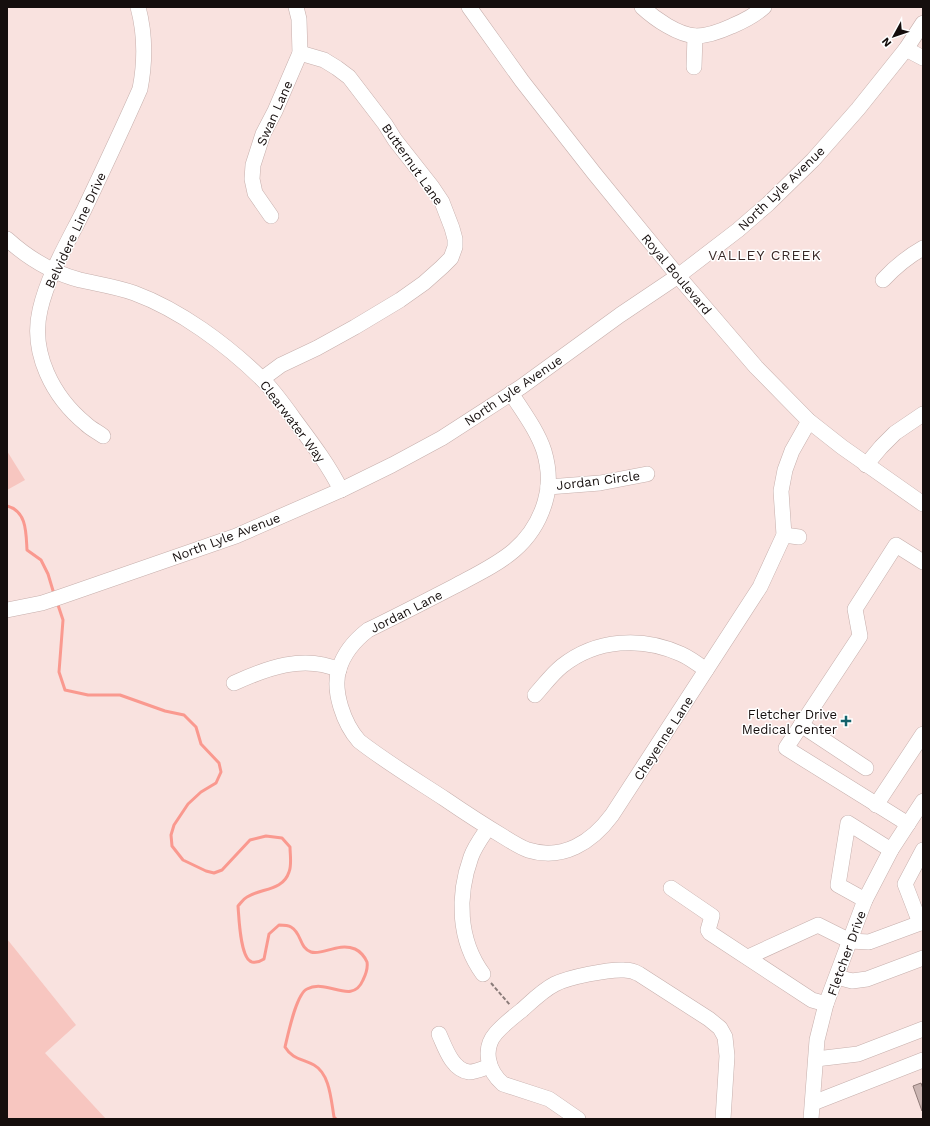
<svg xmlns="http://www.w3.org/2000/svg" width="930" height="1126" viewBox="0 0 930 1126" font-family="'Work Sans',sans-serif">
<rect width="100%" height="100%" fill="#f9e2df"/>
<!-- green -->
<g fill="#f7c6c0">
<polygon points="7,451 25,480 7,490"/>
<polygon points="7,939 76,1025 45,1053 106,1119 7,1119"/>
</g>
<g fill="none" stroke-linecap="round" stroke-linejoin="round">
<!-- stream -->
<g stroke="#fa998f" stroke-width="3">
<path d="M7,506C27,511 26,533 27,550L41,560L48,574L54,594"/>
<path d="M57,602L63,620L59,672L65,690L88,695H120L165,711L184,715L196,727L201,744L219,763L221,772L216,783L201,792L188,804L174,825L171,835L172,846L183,860L206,871L214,873L222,870L250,840L266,836L282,838L290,847C290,854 292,865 289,872C283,891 261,888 247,897C243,899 241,903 238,906C239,917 240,959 252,962C257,963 261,961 264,959L269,934L279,925C283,925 288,925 291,927C302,933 299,948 311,952C322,956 338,942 355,949C360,951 365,957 367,962C368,968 366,974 363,980C352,1006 327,978 307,989C296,994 288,1035 285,1047C292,1059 303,1059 314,1065C330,1074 331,1100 334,1117L336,1119"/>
</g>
</g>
<!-- building -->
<polygon fill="#cbb5b2" stroke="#907b78" points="921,1083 923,1089 922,1111 913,1086"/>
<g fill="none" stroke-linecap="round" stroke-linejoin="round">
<defs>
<g id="minor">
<polyline points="469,7 522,81 594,173 678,276 756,367 809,421 842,447 923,504"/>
<path d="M642,7C655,19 678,35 696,36C709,36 721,31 732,26C744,21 754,16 764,7"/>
<polyline points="906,49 923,58"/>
<polyline points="694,67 695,36"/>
<polyline points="271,216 255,193 252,179 253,165 263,134 275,111 300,53 299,19 296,7"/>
<path d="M7,239C28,258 53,273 80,280C98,284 117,287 134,293C180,310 226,344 262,379C274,391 284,405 294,419C311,442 328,464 341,490"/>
<path d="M883,280C895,267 907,257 923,248"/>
<polyline points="262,379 281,365 317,348 355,327 400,300 424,283 442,267 451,258 455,247 455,239 452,228 442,202 432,187 395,140 385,124 349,77 337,68 324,60 300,53"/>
<path d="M511,393C523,412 537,430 544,451C549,468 550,486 545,502C531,550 494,565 455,586C426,601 397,616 368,630C355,640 344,653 339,669C332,691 344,724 359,741C386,762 416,780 445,799C464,812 484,825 504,837C512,842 520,847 528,850C563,861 592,842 612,815L760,587L784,535L781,491L785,470L792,451L809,421"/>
<path d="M103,436C98,432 91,429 86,424C53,397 30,353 40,310C48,275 68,242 84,210C103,170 122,130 140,89C145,63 145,33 138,7"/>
<polyline points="866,465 881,447 895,433 923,414"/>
<polyline points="548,487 600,483 647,474"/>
<polyline points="784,535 799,537"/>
<polyline points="7,610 42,603 60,597 236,536 341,490 392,465 442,438 521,387 620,315 678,276 738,230 768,204 813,160 858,109 906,49 923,23"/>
<path d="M234,683C267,668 304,654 339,670"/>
<path d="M535,695C544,685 552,674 562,666C596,639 642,636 681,654C690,658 698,664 706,670"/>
<polyline points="801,725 866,768"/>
<polyline points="876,805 923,734"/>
<polyline points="908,824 786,748 860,636 855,609 896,545 923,562"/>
<polyline points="671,888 712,916 708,930 710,933 812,1000 826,1004"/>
<polyline points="865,900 838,885 848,823 891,850"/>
<polyline points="920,923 905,884 923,850"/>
<polyline points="748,957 818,925 850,941 869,942 923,922"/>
<path d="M483,974C458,940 457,896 471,857C475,846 482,837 488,828"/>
<polyline points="837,977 852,981 867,979 923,958"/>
<path d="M439,1034C445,1047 452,1070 469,1072C475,1072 484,1068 490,1066"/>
<polyline points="816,1059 858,1054 923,1029"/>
<polyline points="813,1103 923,1060"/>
<path d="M578,1119L549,1099L503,1084C488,1071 482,1049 496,1033C504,1024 513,1017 522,1010C532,1001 543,990 555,984C569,977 609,969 624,970C629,970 634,971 639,974L709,1019L720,1028L725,1037L727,1056L723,1119"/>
<polyline points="811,1119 817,1040 826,1004 865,900 891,850 923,801"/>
</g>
</defs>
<!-- minor casing -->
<use href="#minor" stroke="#c6afac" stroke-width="16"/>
<!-- path -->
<polyline stroke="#8a7b79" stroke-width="2" stroke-dasharray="4 2" stroke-linecap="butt" points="491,983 510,1005"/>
<!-- minor -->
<use href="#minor" stroke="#fff" stroke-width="15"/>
</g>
<!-- markers -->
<path fill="#14626b" stroke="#fff" stroke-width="1.5" d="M844 715h4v4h4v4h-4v4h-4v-4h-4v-4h4z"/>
<g text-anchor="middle" stroke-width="3" stroke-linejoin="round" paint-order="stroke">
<!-- street labels -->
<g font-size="13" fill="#150e0d" stroke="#fff">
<text transform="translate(274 113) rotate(-66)" y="5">Swan Lane</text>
<text transform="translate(413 164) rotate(55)" y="5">Butternut Lane</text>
<text transform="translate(781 188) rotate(-44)" y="5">North Lyle Avenue</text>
<text transform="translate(75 230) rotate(-65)" y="5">Belvidere Line Drive</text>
<text transform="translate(677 274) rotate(50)" y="5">Royal Boulevard</text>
<text transform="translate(513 390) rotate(-34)" y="5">North Lyle Avenue</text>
<text transform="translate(293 421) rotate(53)" y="5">Clearwater Way</text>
<text transform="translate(598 480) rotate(-7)" y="5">Jordan Circle</text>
<text transform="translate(226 537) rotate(-21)" y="5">North Lyle Avenue</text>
<text transform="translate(406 611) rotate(-27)" y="5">Jordan Lane</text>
<text transform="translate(663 738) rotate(-57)" y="5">Cheyenne Lane</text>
<text transform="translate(846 953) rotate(-70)" y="5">Fletcher Drive</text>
</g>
<!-- poi labels -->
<g font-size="13" fill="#150e0d" stroke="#fff" text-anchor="end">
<text x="837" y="719">Fletcher Drive<tspan x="837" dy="15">Medical Center</tspan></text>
</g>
<!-- neighbourhood labels -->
<g font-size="14" letter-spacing="1" fill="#3a2927" stroke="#fff">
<text x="765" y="260">VALLEY CREEK</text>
</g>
</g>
<!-- border -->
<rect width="930" height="1126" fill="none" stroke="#150e0d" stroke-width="16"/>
<!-- north arrow -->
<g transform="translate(894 36) rotate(230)" stroke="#ffffff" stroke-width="3" paint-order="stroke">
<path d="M0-3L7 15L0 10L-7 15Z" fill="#150e0d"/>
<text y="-6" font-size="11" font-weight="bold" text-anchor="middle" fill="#150e0d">N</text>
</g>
</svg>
